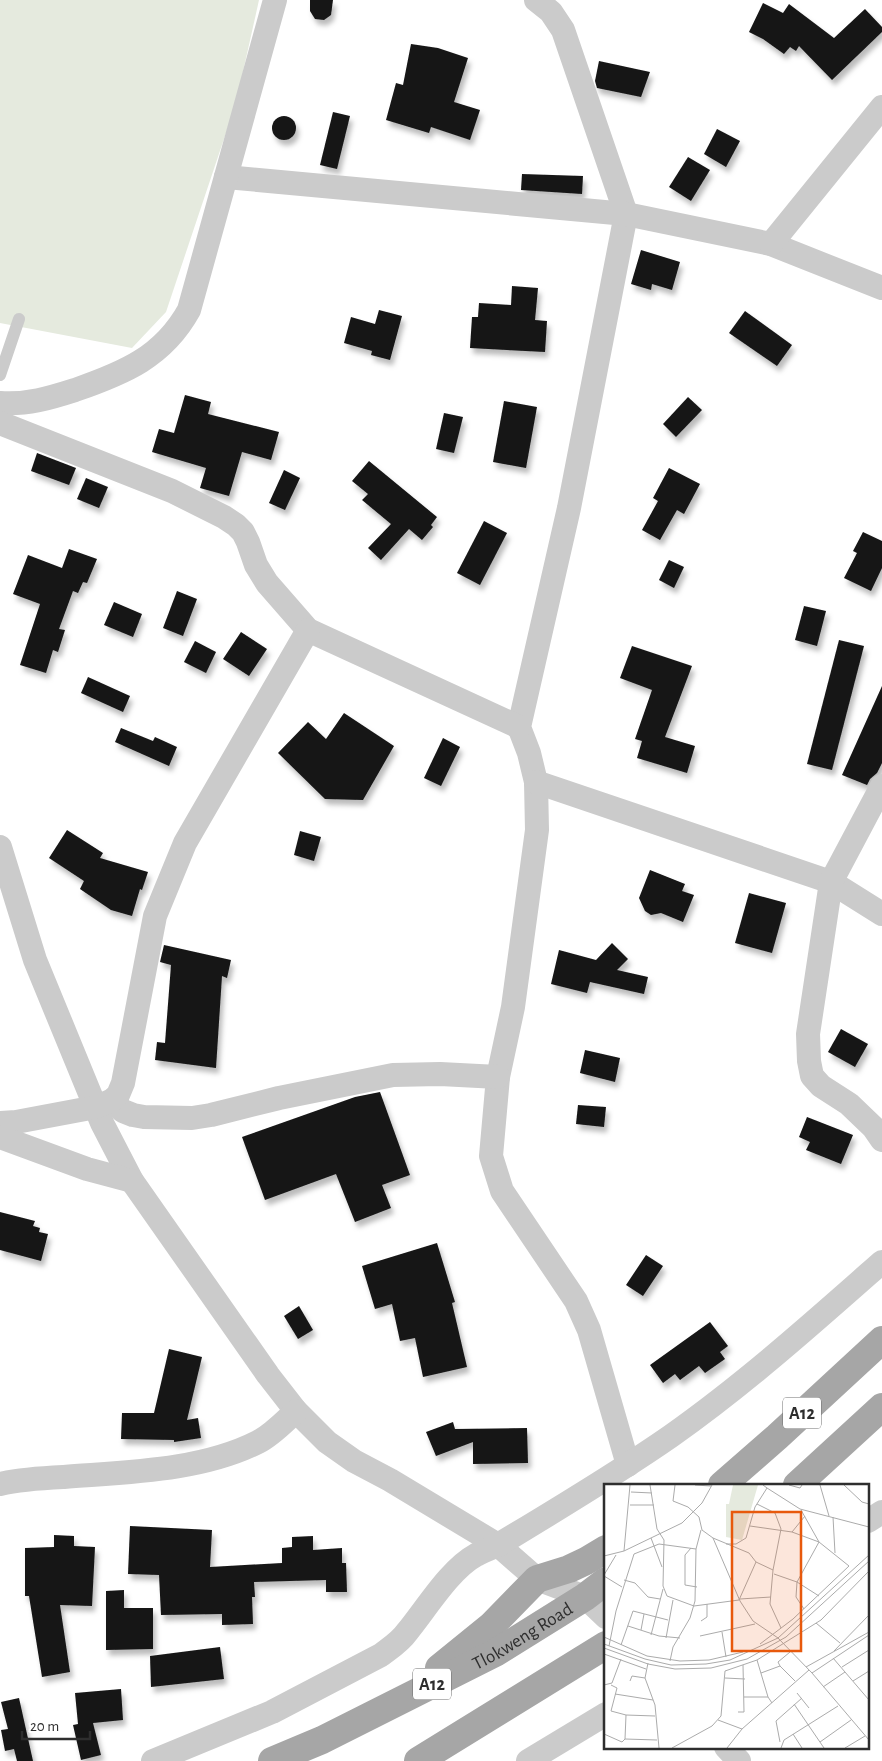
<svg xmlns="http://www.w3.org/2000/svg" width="882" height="1761" viewBox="0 0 882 1761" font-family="'Alegreya Sans',sans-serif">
<defs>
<filter id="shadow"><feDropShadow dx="3" dy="5.5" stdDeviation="2.5" flood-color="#0004"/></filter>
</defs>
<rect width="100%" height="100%" fill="#fff"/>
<!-- green -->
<polygon fill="#e5eade" points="0,0 259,0 236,103 166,312 132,348 0,323"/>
<!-- building -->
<g fill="#151515" filter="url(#shadow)">
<polygon points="310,0 333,0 331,15 324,20 315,19 310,11"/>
<polygon points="763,3 783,13 789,4 834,38 865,9 882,27 882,32 832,80 799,46 796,51 790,47 784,54 763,39 749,32"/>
<polygon points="411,44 438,48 468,58 454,102 480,110 470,140 431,127 429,133 386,120 396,83 403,85"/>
<polygon points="599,61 650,72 641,97 597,88 595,81"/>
<polygon points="333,112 350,116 337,169 320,165"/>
<circle cx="284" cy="128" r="12"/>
<polygon points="717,129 740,141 726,167 704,154"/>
<polygon points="688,157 710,170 691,201 669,187"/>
<polygon points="522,174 583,176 582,194 521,190"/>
<polygon points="641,250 680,262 672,290 652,284 651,290 631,284"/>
<polygon points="512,286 538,288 535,320 547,321 545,352 470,348 472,317 478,317 479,303 511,305"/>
<polygon points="379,310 402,316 390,360 371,355 372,351 344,343 351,317 375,324"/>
<polygon points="745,311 792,345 777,366 729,333"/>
<polygon points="185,395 211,402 208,414 279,432 271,460 242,452 229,496 200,488 206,468 152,452 159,429 174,433"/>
<polygon points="688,397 702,410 676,437 663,424"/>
<polygon points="504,401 537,407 526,468 493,462"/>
<polygon points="444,413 463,417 454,453 436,449"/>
<polygon points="37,453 76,468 69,485 31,471"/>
<polygon points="369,461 437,517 431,525 433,527 422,540 409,529 381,560 368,548 391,524 362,500 368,494 352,481"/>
<polygon points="669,468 700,484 684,514 677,510 660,540 642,530 658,501 653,498"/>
<polygon points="284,470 300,478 285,510 269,503"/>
<polygon points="86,478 108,487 99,508 77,499"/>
<polygon points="484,521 507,533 480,585 457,573"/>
<polygon points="863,532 882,541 882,568 871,591 844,578 857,553 853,551"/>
<polygon points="69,549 97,559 87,583 83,582 78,593 73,591 59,629 65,630 58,652 53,650 46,673 20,665 40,604 13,594 28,555 62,568"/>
<polygon points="669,560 684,567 674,588 659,580"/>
<polygon points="177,591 197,599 183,636 163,628"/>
<polygon points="114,602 142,614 133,637 104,625"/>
<polygon points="804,606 826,611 817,646 795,640"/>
<polygon points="241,632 267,649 249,676 223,659"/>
<polygon points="839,640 864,646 832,770 807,764"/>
<polygon points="195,641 216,652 206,673 184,662"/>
<polygon points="632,646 692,666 665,737 695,746 687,773 637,758 642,741 635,739 652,690 620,678"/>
<polygon points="88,677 130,696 123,712 81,693"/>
<polygon points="882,686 882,763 877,773 870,779 867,785 842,775"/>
<polygon points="344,713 394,746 363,800 325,799 278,753 308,722 326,739"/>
<polygon points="121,728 153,741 155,737 177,747 169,766 115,742"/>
<polygon points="443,738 460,747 441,786 424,778"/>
<polygon points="67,830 103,853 100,858 148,872 142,890 140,889 132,916 111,910 80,889 84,881 49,858"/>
<polygon points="300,831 321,837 314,861 294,855"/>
<polygon points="650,870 685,884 682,891 694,895 683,922 661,913 651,915 645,911 639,898"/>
<polygon points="749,893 786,903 772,953 735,943"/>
<polygon points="612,943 628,959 617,970 648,977 644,994 590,982 587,993 551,984 559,950 596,960"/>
<polygon points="164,945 231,960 227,978 222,976 216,1068 155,1060 157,1042 165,1043 171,965 160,962"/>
<polygon points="841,1029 868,1044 855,1067 828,1052"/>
<polygon points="585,1050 620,1058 615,1082 580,1073"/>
<polygon points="380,1092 410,1175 382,1185 391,1208 355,1222 336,1174 265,1200 242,1137 355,1097"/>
<polygon points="578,1105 606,1107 604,1127 576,1124"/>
<polygon points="807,1117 853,1135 841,1164 806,1150 810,1142 799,1137"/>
<polygon points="0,1212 35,1221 33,1226 40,1228 39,1232 48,1234 41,1261 0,1250"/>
<polygon points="437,1243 455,1302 452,1303 467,1367 423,1377 415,1338 400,1341 392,1304 375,1309 362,1266"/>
<polygon points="646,1255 663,1266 643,1296 626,1285"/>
<polygon points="299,1306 313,1330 298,1339 284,1316"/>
<polygon points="710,1322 728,1346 720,1352 725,1359 705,1373 699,1366 680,1380 675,1374 663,1383 650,1365"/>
<polygon points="169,1349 202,1357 187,1420 198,1418 201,1438 174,1442 174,1440 121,1439 122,1413 154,1413"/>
<polygon points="453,1422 455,1429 527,1428 528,1463 473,1464 473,1442 436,1456 426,1432"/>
<polygon points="130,1526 212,1530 210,1567 282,1563 282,1548 292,1547 292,1537 313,1536 313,1550 342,1548 342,1563 346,1563 347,1592 326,1592 326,1580 254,1582 255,1597 252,1597 253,1624 222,1625 222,1614 161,1615 159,1575 128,1574"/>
<polygon points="54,1535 74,1536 74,1546 95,1547 92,1606 60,1605 70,1672 42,1677 29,1596 25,1596 25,1548 54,1547"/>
<polygon points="124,1590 124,1608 153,1608 153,1649 106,1650 106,1591"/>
<polygon points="220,1647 224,1679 151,1687 150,1656"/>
<polygon points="121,1689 123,1720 93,1723 101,1755 81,1760 73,1725 78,1724 75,1693"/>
<polygon points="19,1698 33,1761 17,1761 14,1749 5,1751 1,1730 8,1729 1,1702"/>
</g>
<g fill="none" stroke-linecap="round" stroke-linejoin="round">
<!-- service -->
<polyline stroke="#cbcbcb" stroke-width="12" points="0,375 19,319"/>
<!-- minor -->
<g stroke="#cbcbcb" stroke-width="24">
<polyline points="536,0 551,12 563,30 626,214 569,508 519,727 529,753 536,782 537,830 513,1007 498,1077 491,1156 502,1191 576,1301 589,1330 628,1465"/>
<polyline points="226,177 626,214 771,244 882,288"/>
<polyline points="771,244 882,107"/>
<path d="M0,403C27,405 50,398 75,390C124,373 163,357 189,310L275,0"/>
<polyline points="0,423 172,491 224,517 236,525 243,532 248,542 256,565 267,583 308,630 519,727"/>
<polyline points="536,782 831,882 882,914"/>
<polyline points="882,786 831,882 808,1034 809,1061 812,1076 821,1086 849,1104 873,1127 882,1140"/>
<polyline points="0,847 35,960 102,1123 132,1181 268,1375 296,1411 327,1442 354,1461 390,1480 498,1545 537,1579 585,1597 606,1617"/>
<polyline points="111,1101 123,1111 133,1115 144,1117 192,1118 211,1115 279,1098 393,1075 440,1074 498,1077"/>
<polyline points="0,1123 16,1122 96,1107 111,1101 118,1095 123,1083 155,916 185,843 308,630"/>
<polyline points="0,1137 87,1169 132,1181"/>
<path d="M0,1484C21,1479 43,1478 64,1477C127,1472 201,1471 258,1442C272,1435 285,1421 296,1411"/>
<polyline points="868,1521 882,1512"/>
<polyline points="726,1747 739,1761"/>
<path d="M153,1761L272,1712L381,1655C390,1648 400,1642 407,1632C426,1609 450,1569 476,1555C483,1551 491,1548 498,1545C556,1510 615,1475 671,1436C746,1383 814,1322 882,1262"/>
<polyline points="528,1761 606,1714"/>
</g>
<!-- primary -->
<g stroke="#a6a6a6" stroke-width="28">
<polyline points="722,1485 777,1437 882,1340"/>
<polyline points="797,1485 882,1407"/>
<polyline points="439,1668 492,1625 537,1579 569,1569 586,1561 606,1549"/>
<path id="s1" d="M272,1761L322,1740L495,1653L585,1597L606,1581"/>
<polyline points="418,1761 606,1645"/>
</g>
</g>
<g text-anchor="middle" stroke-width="5" stroke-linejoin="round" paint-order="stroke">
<!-- shield labels -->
<g fill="#fff" stroke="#6d6d6d" stroke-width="1">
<rect x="783" y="1397.5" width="38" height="31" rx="4"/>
<rect x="413" y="1668.5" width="38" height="31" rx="4"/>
</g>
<g font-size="18" font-weight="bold" fill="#2e2e2e">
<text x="802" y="1419">A12</text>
<text x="432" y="1690">A12</text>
</g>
<!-- street labels -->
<g font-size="19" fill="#2e2e2e" stroke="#fff">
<text dy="7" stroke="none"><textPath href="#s1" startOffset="280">Tlokweng Road</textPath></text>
</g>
</g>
<!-- overview -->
<g transform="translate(604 1484)">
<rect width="265" height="265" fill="#fff"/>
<path d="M129,1H154L138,56L122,53V20H125Z" fill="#e5eade"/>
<path fill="none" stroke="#ababab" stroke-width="1" d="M46,1L53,45L60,56L59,102L63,112L90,122L135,116L152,78M71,1L69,17L84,23L95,33L98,46L109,54L136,117L149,137L174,154L208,189L265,256M91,1L107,2M185,1L196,4L198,1M216,1L225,32M240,1L258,18L265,20M163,4L196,25L265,43M27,8L48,9M153,20L171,29L177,45L169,86L166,120L177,144M26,21H50M197,26L215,58L193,98L192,113L200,125M229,33L231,69M146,42L188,48L215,58L245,82L189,135L156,160M188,48L201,32M47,54L58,83M109,54L145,69L152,78L169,86M122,60H132L142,54L151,23L163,4L159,1M87,64L81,71V101L93,103M20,67L26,1M0,72L20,67L78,39L98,19L108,1M170,90L193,98L215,112M0,91L12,71M0,92L18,103M20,96L31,99L44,113L56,115M136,115L167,113M97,137L103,133V120M212,139L236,159M24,142L55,152L76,154M37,146L40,130M118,148L122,173M47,151L59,105M96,152L151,140M0,153L43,172L76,177L105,176L139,168M62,154L69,116M0,160L41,175L67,181L102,180L126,176L174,154L265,71M17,161L29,127L64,136M5,162L12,127L30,70L55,60L92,65M0,164L44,180L71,185L107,184L143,175L182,153L265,77M230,167L265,131M0,170L42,185M229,174L265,216M153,176L164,213M66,177L69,163L86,134L91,117L92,65L97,46M44,179L41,194L51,221L55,264M176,182L174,178L186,168M202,183L265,148M238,183L265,166M157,189L176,182L191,197M208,189L265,151M121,194L141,195M26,197L28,192L41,194M249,197L265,187M0,201L8,199L17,175M7,201L13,204L7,227L22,231M219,203L241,188M193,209L205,224M11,210L49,216M140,213H164L168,219M190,220L220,264M134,228H140L139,181M114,236L138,245L205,186M0,250L18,258L21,255L22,231L51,232M189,250L198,264M21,255L53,256M176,258L172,237L198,214M216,258L247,236M68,264L108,242L117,232L121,187L153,176L217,136L265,87M123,264L138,245M177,264L180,256L234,222M241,264L261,252"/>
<path fill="#e8590c" fill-opacity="0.15" stroke="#e8590c" stroke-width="2.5" d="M128,28H197V167H128Z"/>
<rect width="265" height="265" fill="none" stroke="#2e2e2e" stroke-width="2.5"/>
</g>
<!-- scale -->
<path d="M22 1731v8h68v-8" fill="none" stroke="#2e2e2e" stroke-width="2.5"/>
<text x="30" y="1731" font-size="15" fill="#2e2e2e" stroke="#ffffff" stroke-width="4" paint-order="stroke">20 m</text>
</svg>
